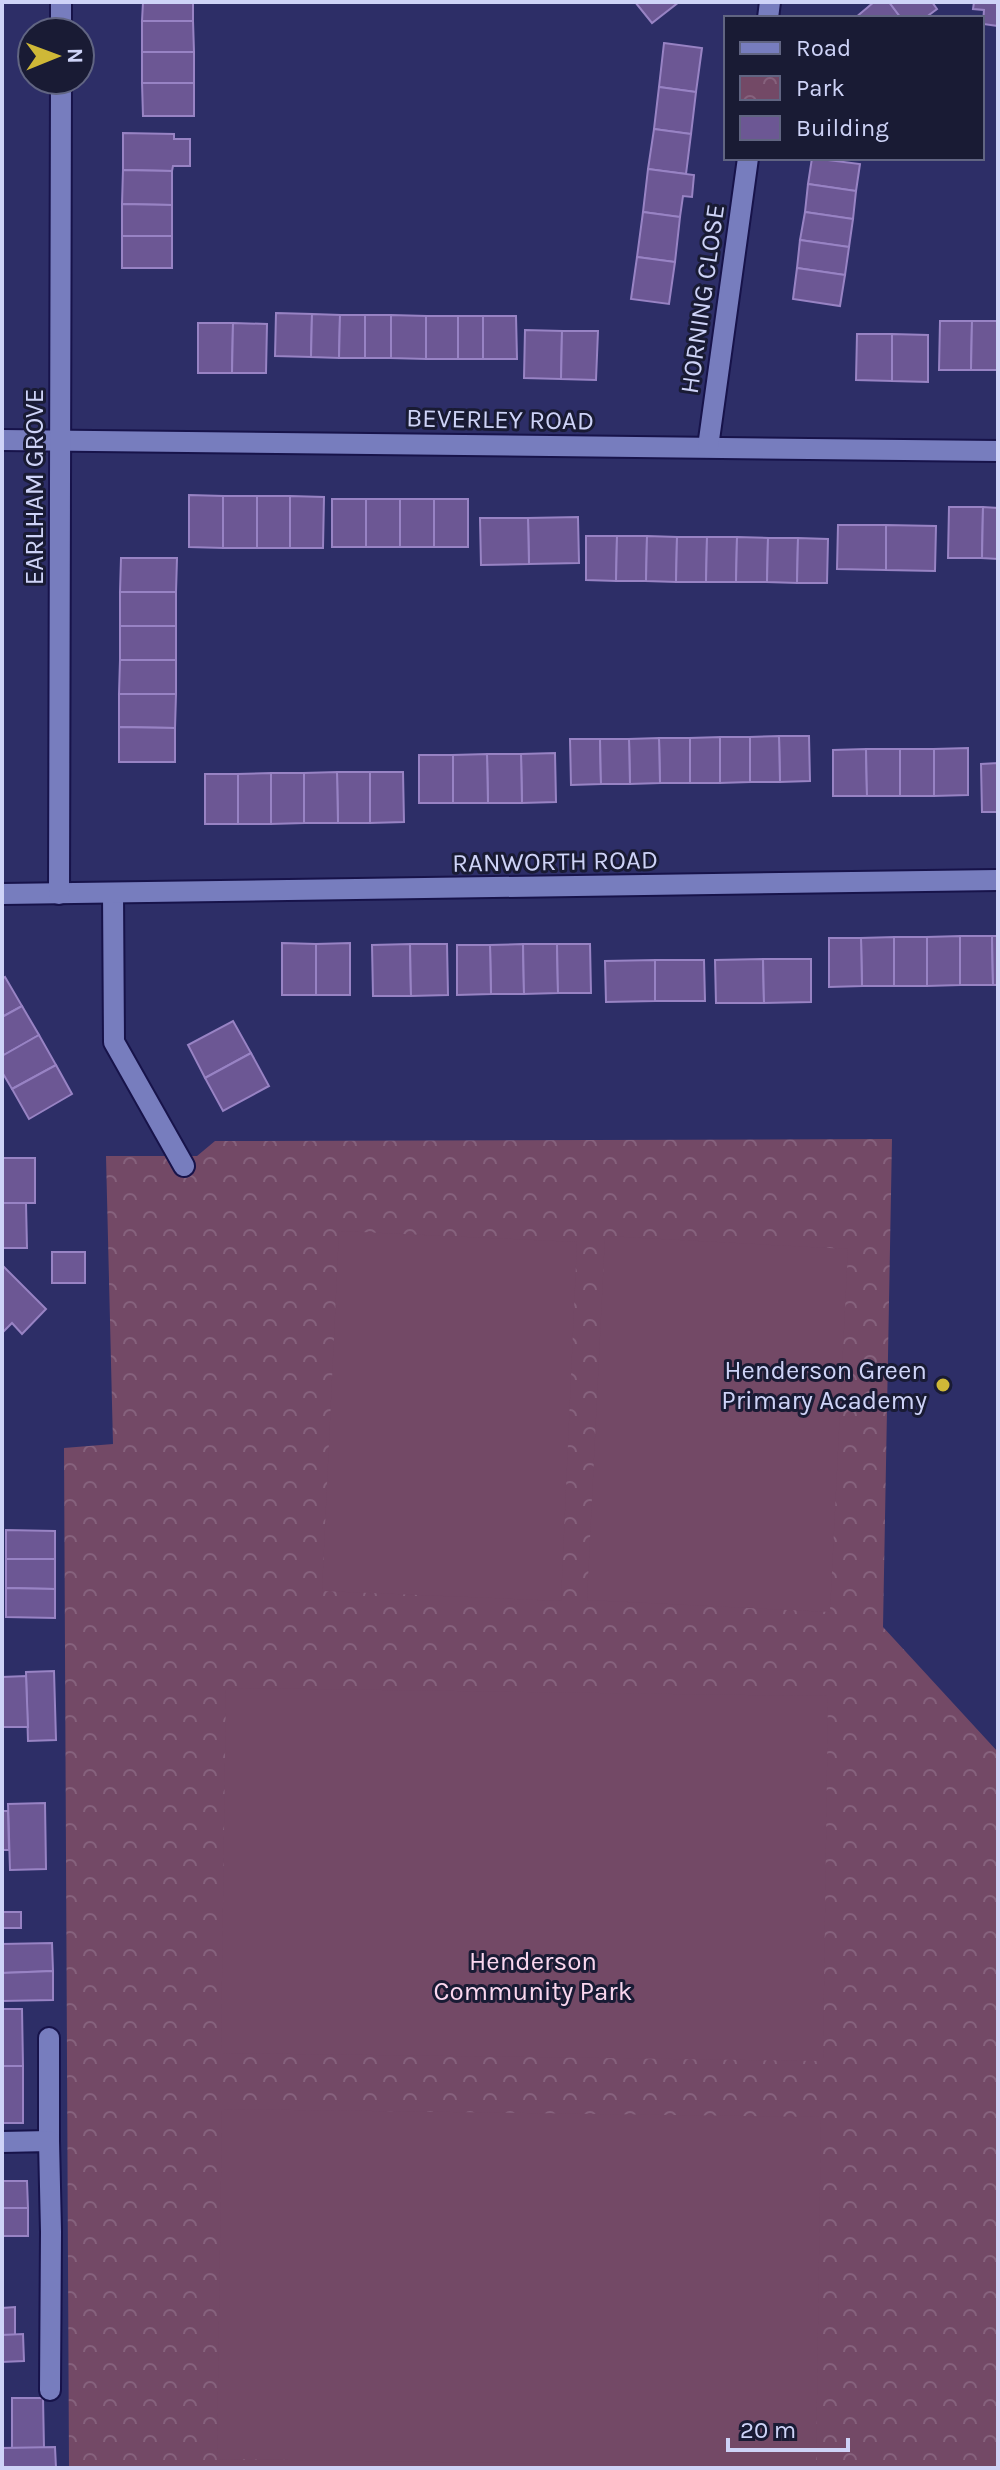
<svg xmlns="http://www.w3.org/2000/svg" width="1000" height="2470" viewBox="0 0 1000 2470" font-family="Karla,sans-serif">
<defs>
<pattern id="park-crowns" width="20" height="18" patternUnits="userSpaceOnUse" patternTransform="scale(2)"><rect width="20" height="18" fill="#734966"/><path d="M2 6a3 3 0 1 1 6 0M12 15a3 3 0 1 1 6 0" fill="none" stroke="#86627d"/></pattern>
</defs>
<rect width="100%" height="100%" fill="#2d2e67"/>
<!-- park -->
<polygon fill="url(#park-crowns)" points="892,1139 883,1627 998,1752 998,2468 69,2468 64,1448 113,1444 106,1156 197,1156 215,1141"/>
<!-- garden -->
<g fill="#734966">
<polygon points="339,1231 577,1242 561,1601 322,1591"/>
<polygon points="605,1236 848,1249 830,1612 587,1600"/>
<polygon points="226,1688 828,1696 823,2061 221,2053"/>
<polygon points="222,2109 821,2117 816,2467 217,2459"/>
</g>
<!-- building -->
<g fill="#6c5794" stroke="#9883c4" stroke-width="2">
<polygon points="143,2 193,2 193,21 142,21"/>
<polygon points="635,2 679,2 652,23"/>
<polygon points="874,2 889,2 901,18 855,18"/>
<polygon points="889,2 932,2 937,9 925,18 901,18"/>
<polygon points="974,2 998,2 998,26 983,24 984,10 973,9"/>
<polygon points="142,21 193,21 194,52 142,52"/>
<polygon points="664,43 702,48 696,92 659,87"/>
<rect x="142" y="52" width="52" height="31"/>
<polygon points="142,83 194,83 194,116 143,116"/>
<polygon points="659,87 696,92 691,134 654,129"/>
<polygon points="654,129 691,134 686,174 648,169"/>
<polygon points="123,133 174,134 174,139 190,139 190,166 173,166 172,171 123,170"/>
<polygon points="812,158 860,164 856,191 808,184"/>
<polygon points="648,169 694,175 692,197 683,196 680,217 643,212"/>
<polygon points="123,170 172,171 172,205 122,204"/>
<polygon points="808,184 856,191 853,219 805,212"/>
<polygon points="122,204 172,205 172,236 122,236"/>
<polygon points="643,212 680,217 675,262 637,257"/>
<polygon points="805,212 853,219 849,247 800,240"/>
<rect x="122" y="236" width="50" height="32"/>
<polygon points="800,240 849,247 845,275 797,268"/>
<polygon points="637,257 675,262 669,304 631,299"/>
<polygon points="797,268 845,275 840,306 793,299"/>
<polygon points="276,313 312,314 311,357 275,356"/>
<polygon points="312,314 340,315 339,358 311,357"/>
<polygon points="340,315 365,315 365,358 339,358"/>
<rect x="365" y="315" width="26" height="43"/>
<polygon points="391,315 426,316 426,359 391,358"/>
<rect x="426" y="316" width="32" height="43"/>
<rect x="458" y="316" width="25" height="43"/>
<polygon points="483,316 516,316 517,359 483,359"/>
<polygon points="940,321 972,321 971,370 939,370"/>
<polygon points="972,321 998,321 998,370 971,370"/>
<polygon points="198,323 233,323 232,373 198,373"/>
<polygon points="233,323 267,324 266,373 232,373"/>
<polygon points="525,330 562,331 561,379 524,378"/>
<polygon points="562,331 598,331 596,380 561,379"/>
<polygon points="857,334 892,334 892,381 856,380"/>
<polygon points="892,334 928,335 928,382 892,381"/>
<polygon points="189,495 223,496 223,548 189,547"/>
<rect x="223" y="496" width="34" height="52"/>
<rect x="257" y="496" width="33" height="52"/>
<polygon points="290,496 324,497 323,548 290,548"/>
<rect x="332" y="499" width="34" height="48"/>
<rect x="366" y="499" width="34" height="48"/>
<rect x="400" y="499" width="34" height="48"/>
<rect x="434" y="499" width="34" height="48"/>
<polygon points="949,507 983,507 982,558 948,558"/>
<polygon points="983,507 998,508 998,559 982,558"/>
<polygon points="578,517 579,563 529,564 528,518"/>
<polygon points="480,518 528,518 529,564 481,565"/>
<polygon points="838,525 886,525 886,570 837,569"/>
<polygon points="886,525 936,526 935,571 886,570"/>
<polygon points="586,536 617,536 616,581 586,580"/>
<polygon points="617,536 647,536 646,581 616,581"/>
<polygon points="647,536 677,537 676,582 646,581"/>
<polygon points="677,537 707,537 706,582 676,582"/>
<polygon points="707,537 737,537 736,582 706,582"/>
<polygon points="737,537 768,538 767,582 736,582"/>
<polygon points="768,538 798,538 797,583 767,582"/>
<polygon points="798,538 828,539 827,583 797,583"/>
<polygon points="121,558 177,558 176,592 120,592"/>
<rect x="120" y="592" width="56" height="34"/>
<rect x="120" y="626" width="56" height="34"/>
<polygon points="120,660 176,660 176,694 119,694"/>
<polygon points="119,694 176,694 175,728 119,727"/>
<polygon points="119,727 175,728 175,762 119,762"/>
<polygon points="779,736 809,736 810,781 780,782"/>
<polygon points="779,736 780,782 750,782 750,737"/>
<polygon points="720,737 750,737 750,782 720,783"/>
<polygon points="720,737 720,783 690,783 690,738"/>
<polygon points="659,738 690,738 690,783 660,783"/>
<polygon points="659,738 660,783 630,784 629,739"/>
<polygon points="570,739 600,739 601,784 571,785"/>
<polygon points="600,739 629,739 630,784 601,784"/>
<polygon points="968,748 968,795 934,796 934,749"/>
<polygon points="866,749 867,796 833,796 833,750"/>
<polygon points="866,749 900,749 900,796 867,796"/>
<rect x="900" y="749" width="34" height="47"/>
<polygon points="555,753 556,802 522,803 521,754"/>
<polygon points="487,754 521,754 522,803 488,803"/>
<polygon points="487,754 488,803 453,803 453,755"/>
<rect x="419" y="755" width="34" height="48"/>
<polygon points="998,763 998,812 982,812 981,764"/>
<polygon points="337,772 370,772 370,823 338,823"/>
<polygon points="337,772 338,823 304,823 304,773"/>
<polygon points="370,772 403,772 404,822 370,823"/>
<polygon points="271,773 304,773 304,823 271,824"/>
<polygon points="271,773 271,824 238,824 238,774"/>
<rect x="205" y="774" width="33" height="50"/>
<polygon points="960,936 992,936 993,985 960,985"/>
<polygon points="960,936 960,985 927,986 927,937"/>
<polygon points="992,936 998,936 998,985 993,985"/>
<rect x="894" y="937" width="33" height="49"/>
<polygon points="894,937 894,986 862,986 861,938"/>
<polygon points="829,938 861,938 862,986 829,987"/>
<polygon points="282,943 316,944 316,995 282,995"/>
<polygon points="350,943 350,995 316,995 316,944"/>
<polygon points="410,944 411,996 373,996 372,945"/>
<polygon points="410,944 447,944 448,995 411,996"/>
<polygon points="523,944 524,994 491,994 490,945"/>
<polygon points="523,944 557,944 558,993 524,994"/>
<polygon points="557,944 590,944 591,993 558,993"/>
<polygon points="457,945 490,945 491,994 457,995"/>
<polygon points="763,959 764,1003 716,1003 715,960"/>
<polygon points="763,959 811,959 811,1002 764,1003"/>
<polygon points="655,960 655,1001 606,1002 605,961"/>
<polygon points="655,960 704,960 705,1001 655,1001"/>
<polygon points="5,977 22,1006 2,1017 2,979"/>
<polygon points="22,1006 39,1035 2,1056 2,1017"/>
<polygon points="233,1021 251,1053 205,1078 188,1045"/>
<polygon points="39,1035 56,1065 12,1089 2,1072 2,1056"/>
<polygon points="251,1053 269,1086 223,1111 205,1078"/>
<polygon points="56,1065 72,1094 29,1119 12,1089"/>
<rect x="2" y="1158" width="33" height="45"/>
<polygon points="2,1203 26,1203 27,1248 2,1248"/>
<rect x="52" y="1252" width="33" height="31"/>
<polygon points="2,1265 46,1309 22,1334 12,1323 2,1333"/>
<polygon points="6,1530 55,1531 55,1559 6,1559"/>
<polygon points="6,1559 55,1559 55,1589 6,1588"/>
<polygon points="6,1588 55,1589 55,1618 6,1617"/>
<polygon points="54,1671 56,1740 28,1741 26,1672"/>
<polygon points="26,1676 28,1727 2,1727 2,1677"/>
<polygon points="45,1803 46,1869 10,1870 8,1804"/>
<polygon points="2,1811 8,1811 9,1850 2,1850"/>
<rect x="2" y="1912" width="19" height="16"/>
<polygon points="52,1943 53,1971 2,1973 2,1944"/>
<polygon points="53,1971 53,2000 2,2001 2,1973"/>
<polygon points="2,2009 22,2009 23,2066 2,2066"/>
<rect x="2" y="2066" width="21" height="57"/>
<polygon points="2,2181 27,2181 28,2208 2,2208"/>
<rect x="2" y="2208" width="26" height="28"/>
<polygon points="15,2307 15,2335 2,2335 2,2308"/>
<polygon points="23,2334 24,2361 2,2362 2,2335"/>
<polygon points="12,2398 43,2398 44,2448 12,2448"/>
<polygon points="55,2447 56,2468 2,2468 2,2448"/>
</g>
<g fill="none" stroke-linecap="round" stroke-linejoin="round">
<defs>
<g id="street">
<polyline points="61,2 61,32"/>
<polyline points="768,18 770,2"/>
<polyline points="2,440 998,451"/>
<polyline points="708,447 748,158"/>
<polyline points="113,893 114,1042 184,1166"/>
<polyline points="2,894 998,880"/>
<polyline points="59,894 61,80"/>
<polyline points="49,2141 49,2038"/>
<polyline points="2,2142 49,2141 51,2232 50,2390"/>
</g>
</defs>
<!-- street casing -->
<use href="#street" stroke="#17134a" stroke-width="24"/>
<!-- street -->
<use href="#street" stroke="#777dbe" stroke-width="20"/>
</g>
<!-- markers -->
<circle fill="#cfb837" stroke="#191b34" stroke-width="3" cx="943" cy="1385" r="8"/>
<g text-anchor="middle" stroke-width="6" stroke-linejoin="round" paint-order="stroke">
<!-- street labels -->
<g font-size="26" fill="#ced3f7" stroke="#191b34">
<text transform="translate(702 299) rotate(-82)" y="9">HORNING CLOSE</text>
<text transform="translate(500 419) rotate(1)" y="9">BEVERLEY ROAD</text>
<text transform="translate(34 487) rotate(-90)" y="9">EARLHAM GROVE</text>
<text transform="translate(555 861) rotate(-1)" y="9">RANWORTH ROAD</text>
</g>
<!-- poi labels -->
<g font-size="26" fill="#ced3f7" stroke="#191b34" text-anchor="end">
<text x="927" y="1379">Henderson Green<tspan x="927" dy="30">Primary Academy</tspan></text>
</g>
<!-- park labels -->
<g font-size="26" fill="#fbd7ef" stroke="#191b34">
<text x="533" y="1970">Henderson<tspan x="533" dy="30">Community Park</tspan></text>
</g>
</g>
<!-- border -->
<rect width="1000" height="2470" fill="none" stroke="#ced3f7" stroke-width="8"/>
<!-- legend -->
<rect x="724" y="16" width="260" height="144" fill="#191b34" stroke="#616582" stroke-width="2"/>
<rect x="740" y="42" width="40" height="12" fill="#777dbe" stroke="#616582" stroke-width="2"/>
<text x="796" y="56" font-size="24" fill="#ced3f7">Road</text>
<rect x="740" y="76" width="40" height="24" fill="url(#park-crowns)" stroke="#616582" stroke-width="2"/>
<text x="796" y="96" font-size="24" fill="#ced3f7">Park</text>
<rect x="740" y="116" width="40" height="24" fill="#6c5794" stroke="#616582" stroke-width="2"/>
<text x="796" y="136" font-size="24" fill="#ced3f7">Building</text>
<!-- north arrow -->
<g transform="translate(56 56) rotate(89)"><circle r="38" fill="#191b34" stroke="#616582" stroke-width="2"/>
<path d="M0-6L14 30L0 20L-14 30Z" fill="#cfb837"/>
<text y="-12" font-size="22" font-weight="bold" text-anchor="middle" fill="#ced3f7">N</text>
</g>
<!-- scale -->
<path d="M728 2438v12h120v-12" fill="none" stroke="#ced3f7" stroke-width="4"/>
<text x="740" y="2438" font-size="24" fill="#ced3f7" stroke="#191b34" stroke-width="6" paint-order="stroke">20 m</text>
</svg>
